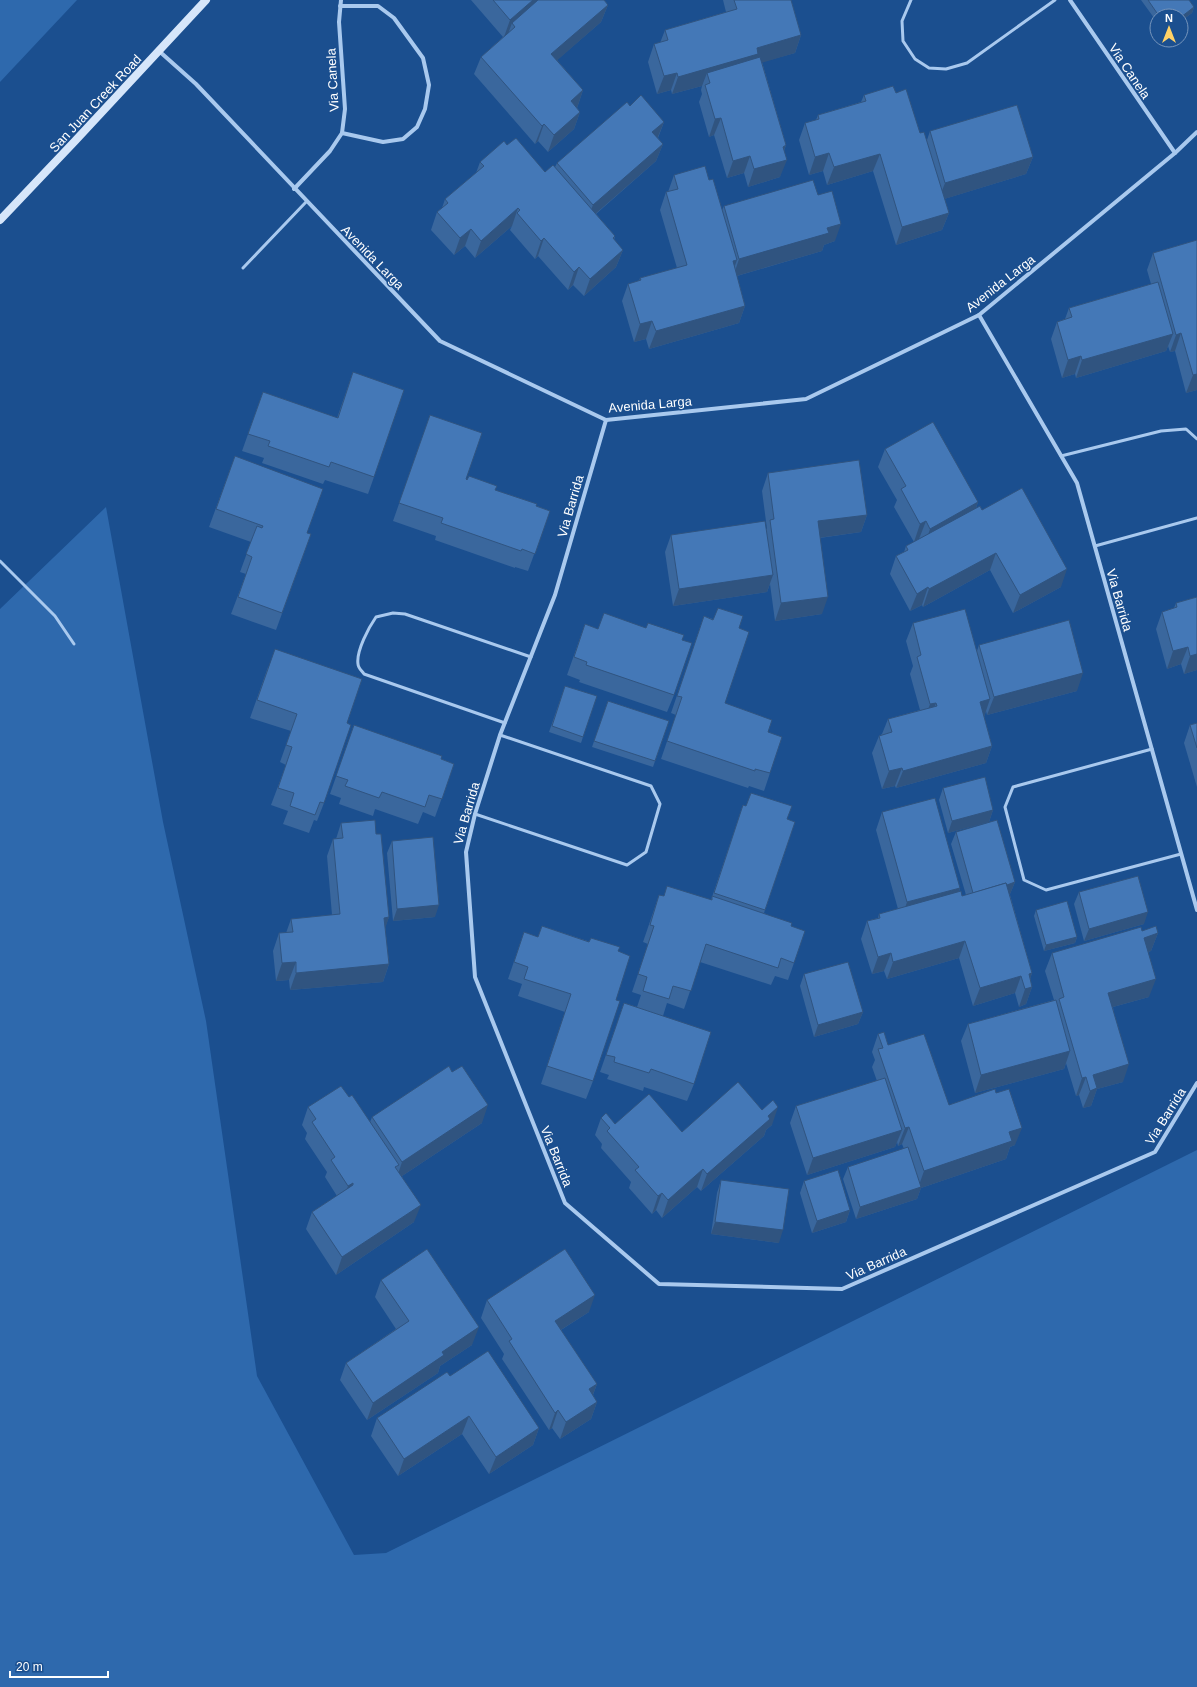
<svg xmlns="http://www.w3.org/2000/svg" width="1197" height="1687" viewBox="0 0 1197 1687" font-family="Arial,sans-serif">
<rect width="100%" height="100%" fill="#1b4f8f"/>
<!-- green -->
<g fill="#2e69ad">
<polygon points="0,0 77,0 0,82"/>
<polygon points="106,507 163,822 206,1021 257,1376 354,1555 386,1553 1197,1150 1197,1687 0,1687 0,609"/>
</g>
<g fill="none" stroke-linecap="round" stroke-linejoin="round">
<!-- service -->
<g stroke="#a9c9ee" stroke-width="3">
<polyline points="911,0 902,21 903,41 915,59 929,68 946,69 967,63 1055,0"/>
<polyline points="243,268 306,202"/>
<polyline points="1061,456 1161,431 1186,429 1197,439"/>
<polyline points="1095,546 1197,518"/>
<polyline points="0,561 55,616 74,644"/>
<path d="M505,723L364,674C362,671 358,668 358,664C356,651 369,627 376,617L393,613L405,614L531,657"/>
<polyline points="1152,749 1013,787 1005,807 1024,880 1046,890 1181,854"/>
<polyline points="475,814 627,865 646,852 660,804 651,786 500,735"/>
</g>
<!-- minor -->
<g stroke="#a9c9ee" stroke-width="4">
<polyline points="1070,0 1175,153"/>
<polyline points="340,6 378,6 394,18 423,58 429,85 425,109 417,127 403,139 383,142 342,133"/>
<polyline points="159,51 196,84 440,341 606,420 806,399 979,315 1175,153 1197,132"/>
<polyline points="294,189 330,151 342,133 345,109 339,22 341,0"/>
<polyline points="979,315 1077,483 1197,910"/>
<polyline points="606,420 555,595 500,735 475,814 466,852 475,977 565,1203 659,1284 842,1289 1155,1152 1197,1083"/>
</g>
<!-- secondary -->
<polyline stroke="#d6e6fa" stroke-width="8" points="0,220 75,141 206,0"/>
</g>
<!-- wall -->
<g fill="#3a679d">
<polygon points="471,0 604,0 608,5 601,22 557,60 583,90 577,108 580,112 574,129 548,152 538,141 535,144 474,74 481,57 503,37"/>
<polygon points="723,0 791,0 801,35 795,53 762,62 786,145 784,151 780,177 748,187 744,173 727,178 714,135 709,137 699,102 702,94 701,90 702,86 672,94 671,90 657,94 648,62 654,44 660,43 665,30 726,12"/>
<polygon points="1141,0 1189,0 1194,7 1192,13 1181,21 1181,16 1157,16 1157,22"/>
<polygon points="896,93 920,133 927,140 930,131 1033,157 1026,174 944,199 949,213 942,230 896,245 873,171 827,185 823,171 809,175 799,140 805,123 816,120 818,115 861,102 864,95"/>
<polygon points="630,106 664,122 658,138 663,144 656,161 596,214 615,236 614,240 623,250 616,267 584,296 573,285 568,290 538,256 535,259 510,230 512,226 475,258 465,246 454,255 431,230 437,212 442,208 445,199 476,173 480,162 507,145 545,172 555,167 557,163"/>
<polygon points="674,175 709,180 722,210 724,206 818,195 835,241 824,245 822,251 737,276 745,306 739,323 649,349 646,339 634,342 622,301 628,284 639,281 640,278 677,268 660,210 666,192 668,192"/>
<polygon points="1197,240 1197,390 1186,393 1175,351 1170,352 1168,346 1166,351 1076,378 1075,374 1062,378 1051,339 1057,322 1065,319 1069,308 1151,284 1147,270 1153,253"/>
<polygon points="353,372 374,477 368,494 325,480 323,484 262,463 264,458 242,451 263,392 337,418"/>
<polygon points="430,415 466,479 495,490 550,511 528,571 515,567 515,568 435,540 436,536 393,521"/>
<polygon points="885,449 978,502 976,508 982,510 1061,587 1013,613 990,570 923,607 922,605 910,611 890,574 896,556 904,552 906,546 914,542 894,507 897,500 878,467"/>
<polygon points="235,456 307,533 311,534 276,630 231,614 246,574 240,572 251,542 209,527"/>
<polygon points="768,473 867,515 861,532 820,538 822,614 775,621 770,584 767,592 673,606 665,552 671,535 767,529 762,491"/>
<polygon points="1197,597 1197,670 1184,674 1181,664 1167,669 1156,629 1162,612 1174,608 1176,603"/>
<polygon points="704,616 739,628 725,703 768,732 770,773 764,791 749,786 748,788 661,759 676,715 671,713"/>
<polygon points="913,623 977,651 979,645 1077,691 987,715 986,711 984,717 992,746 986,763 896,788 895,786 882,789 872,753 879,736 882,734 888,719 920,710 910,674 913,666 906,641"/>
<polygon points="585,624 598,629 646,628 682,640 674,695 667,712 579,682 580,680 567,675"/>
<polygon points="268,667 347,723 324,803 317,821 314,820 309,833 283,824 288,811 271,805 286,765 280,762 291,731 250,718"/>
<polygon points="565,686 583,737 581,743 549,732"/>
<polygon points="608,701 669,721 653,767 592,747"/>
<polygon points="1197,723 1197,787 1184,743 1190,725"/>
<polygon points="354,725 454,764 435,817 423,812 418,824 375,809 373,816 339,804 341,798 330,794"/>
<polygon points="943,788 993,810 989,822 948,833 939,800"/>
<polygon points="743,805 795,822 764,913 791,926 794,963 788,980 775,976 771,985 700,962 684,1009 667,1003 663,1016 694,1084 687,1101 644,1087 643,1091 607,1079 609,1075 600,1072 624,1003 637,1007 641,995 632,992 648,944 643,942 659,895 663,896 711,900"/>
<polygon points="882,812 960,888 959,892 962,896 966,895 951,844 956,832 1015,882 1010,894 1010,895 1032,973 1030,979 1032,987 1026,1004 1019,1007 1015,993 973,1006 959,958 887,979 884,971 872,974 861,939 867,921 878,918 879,914 898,909 876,830"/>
<polygon points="341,823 376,834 389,917 385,927 389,964 383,982 290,990 289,980 276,981 273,951 279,933 286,933 291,919 332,915 327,856 333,839 336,839"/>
<polygon points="392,841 435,917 393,921 387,853"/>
<polygon points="1079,892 1144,924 1084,941 1074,904"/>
<polygon points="1036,910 1077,937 1075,943 1044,951 1034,916"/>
<polygon points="542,926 618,951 616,1000 593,1081 586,1099 541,1084 565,1012 518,996 522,984 508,979 524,932 538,937"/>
<polygon points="1142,931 1158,933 1151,951 1148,952 1149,997 1113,1007 1123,1082 1097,1089 1091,1106 1083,1108 1079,1095 1076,1096 1066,1063 1064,1069 975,1093 961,1041 968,1024 1054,1000 1045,971 1052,953"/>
<polygon points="804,974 863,1012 858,1024 814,1037 800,986"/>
<polygon points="878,1034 888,1045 949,1105 1015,1145 1010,1147 1006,1159 921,1188 917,1199 856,1219 843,1179 848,1167 904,1149 902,1144 898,1146 897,1142 895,1147 807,1175 790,1123 796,1106 877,1081 872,1067 875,1060 872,1052"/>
<polygon points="349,1097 370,1122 372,1117 482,1123 402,1176 414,1222 336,1275 306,1229 312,1212 337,1196 325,1177 327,1172 305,1139 307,1133 302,1125 308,1107"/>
<polygon points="601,1118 615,1124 682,1132 772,1125 766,1130 764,1136 701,1191 697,1187 662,1218 656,1210 652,1214 629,1188 631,1182 601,1148 602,1144 595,1135"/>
<polygon points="721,1180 779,1243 711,1234 717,1193"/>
<polygon points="804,1181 850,1210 846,1222 812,1233 800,1193"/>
<polygon points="381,1280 472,1345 440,1366 438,1373 367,1420 340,1380 346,1363 396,1329 375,1297"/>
<polygon points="487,1300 589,1312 561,1330 597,1384 593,1395 597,1402 591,1419 560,1439 552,1428 549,1430 502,1359 504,1354 481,1318"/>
<polygon points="450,1376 539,1428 533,1445 489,1474 462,1434 398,1476 371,1436 377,1418"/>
</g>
<!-- shaded-wall -->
<g fill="#305480">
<polygon points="533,0 546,0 515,27 512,23 508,34 504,37 510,20"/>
<polygon points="608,5 601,22 545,71 551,54"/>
<polygon points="1194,7 1192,13 1181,21 1181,17"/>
<polygon points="801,35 795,53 754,65 707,73 702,86 672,94 678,77 757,48"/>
<polygon points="677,73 671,90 657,94 664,76"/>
<polygon points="583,90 577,108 571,101"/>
<polygon points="580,112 574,129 548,152 554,135"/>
<polygon points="721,118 714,135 709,137 715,119"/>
<polygon points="664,122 657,139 652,132"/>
<polygon points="544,124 538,141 535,144 542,126"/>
<polygon points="663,144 656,161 586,222 593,205"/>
<polygon points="786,145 780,161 787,160 780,177 748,187 754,169 783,147"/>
<polygon points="829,153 823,171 809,175 815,157"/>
<polygon points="880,154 873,171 827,185 834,167"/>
<polygon points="750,156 744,173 727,178 733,161"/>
<polygon points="1033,157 1026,174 938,201 945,183"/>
<polygon points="518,208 512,226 475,258 481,241"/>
<polygon points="949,213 942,230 896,245 902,227"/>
<polygon points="841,224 835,241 824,245 822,251 733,277 739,259 827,228"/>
<polygon points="471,229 465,246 454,255 460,238"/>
<polygon points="544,238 538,256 535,259 541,241"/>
<polygon points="623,250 616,267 584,296 590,279"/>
<polygon points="737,260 731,277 733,261"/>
<polygon points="579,267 573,285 568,290 574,272"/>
<polygon points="745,306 739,323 649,349 656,331"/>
<polygon points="652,321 646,339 634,342 640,324"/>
<polygon points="1181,333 1175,351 1170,352 1176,335"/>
<polygon points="1173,334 1166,351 1076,378 1082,360"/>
<polygon points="1081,356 1075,374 1062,378 1068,360"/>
<polygon points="1197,374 1197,390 1186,393 1193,375"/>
<polygon points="978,502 972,520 924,547 930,529"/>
<polygon points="867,515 861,532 811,539 818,521"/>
<polygon points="926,521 919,539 914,542 920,524"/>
<polygon points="996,553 990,570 923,607 929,589"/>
<polygon points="1067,569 1061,587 1013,613 1020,595"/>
<polygon points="773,575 767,592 673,606 679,589"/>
<polygon points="928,587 922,605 910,611 917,594"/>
<polygon points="828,597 822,614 775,621 781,603"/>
<polygon points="1188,647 1181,664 1167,669 1173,651"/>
<polygon points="1197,654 1197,670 1184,674 1190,656"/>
<polygon points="1083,673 1077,691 987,715 994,697"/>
<polygon points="990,699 984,717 980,702"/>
<polygon points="936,703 929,721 924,722 930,704"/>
<polygon points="992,746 986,763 896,788 903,771"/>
<polygon points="902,768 895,786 882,789 889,771"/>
<polygon points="993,810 989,822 948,833 952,821"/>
<polygon points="1015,882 1010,894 969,906 973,894"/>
<polygon points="960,888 954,905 901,920 907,902"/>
<polygon points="439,905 435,917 393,921 397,909"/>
<polygon points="1148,912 1144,924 1084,941 1089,929"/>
<polygon points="389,917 383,935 384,918"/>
<polygon points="1158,933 1151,951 1138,955 1144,938"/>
<polygon points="1077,937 1075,943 1044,951 1046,945"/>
<polygon points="965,941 959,958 887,979 893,962"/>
<polygon points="891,953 884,971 872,974 878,957"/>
<polygon points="296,962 289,980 276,981 282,963"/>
<polygon points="389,964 383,982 290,990 296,973"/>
<polygon points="1032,973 1027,988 1032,987 1026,1004 1019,1007 1025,989 1029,974"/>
<polygon points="1021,976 1015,993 973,1006 980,988"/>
<polygon points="1156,979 1149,997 1102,1010 1108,993"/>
<polygon points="863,1012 858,1024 814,1037 818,1025"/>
<polygon points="1070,1051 1064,1069 975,1093 981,1075"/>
<polygon points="1129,1064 1123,1082 1097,1089 1091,1106 1083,1108 1090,1091 1093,1075"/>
<polygon points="1086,1077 1079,1095 1076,1096 1082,1078"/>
<polygon points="488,1105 482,1123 396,1180 402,1162"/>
<polygon points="778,1107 772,1125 766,1130 764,1136 701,1191 707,1174"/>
<polygon points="909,1127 902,1144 898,1146 905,1128"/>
<polygon points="1022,1128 1015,1145 1010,1147 1006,1159 921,1188 917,1199 856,1219 860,1207 918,1188 924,1171 1009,1132"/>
<polygon points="902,1130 895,1147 807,1175 813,1158"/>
<polygon points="703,1169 697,1187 662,1218 668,1200"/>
<polygon points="353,1183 346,1201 342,1203 348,1186"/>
<polygon points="662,1193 656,1210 652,1214 658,1196"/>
<polygon points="421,1205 414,1222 336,1275 342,1257"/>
<polygon points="850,1210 846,1222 812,1233 817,1221"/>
<polygon points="715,1222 783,1230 779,1243 711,1234"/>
<polygon points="595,1295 589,1312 548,1338 555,1321"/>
<polygon points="479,1327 472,1345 440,1366 438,1373 367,1420 373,1403 442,1352"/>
<polygon points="597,1384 590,1402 589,1389"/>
<polygon points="597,1402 591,1419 560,1439 566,1422"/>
<polygon points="558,1410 552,1428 549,1430 555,1413"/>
<polygon points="469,1416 462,1434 398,1476 404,1459"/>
<polygon points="539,1428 533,1445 489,1474 496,1457"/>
</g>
<!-- building -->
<g fill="#4478b7" stroke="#305480">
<polygon points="493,0 533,0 510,20"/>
<polygon points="538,0 604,0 608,5 551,54 583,90 571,101 580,112 554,135 544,124 542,126 481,57 515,27 512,23"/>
<polygon points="734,0 791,0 801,35 757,48 758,54 678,77 677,73 664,76 654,44 668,40 665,30 737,9"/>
<polygon points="1148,0 1189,0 1194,7 1181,17 1181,16 1159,16"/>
<polygon points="760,57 786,145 783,147 787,160 754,169 750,156 733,161 721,118 715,119 705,85 710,83 707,73"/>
<polygon points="893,86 896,93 906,89 920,133 924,132 949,213 902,227 880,154 834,167 829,153 815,157 805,123 819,119 818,115 866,101 864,95"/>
<polygon points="641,95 664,122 652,132 663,144 593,205 557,163 627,102 630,106"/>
<polygon points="1017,105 1033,157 945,183 930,131"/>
<polygon points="516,138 545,172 553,165 615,236 613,238 623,250 590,279 579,267 574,272 544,238 541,241 517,213 520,210 518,208 481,241 471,229 460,238 437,212 448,203 445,199 484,166 480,162 504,141 507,145"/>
<polygon points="705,166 709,180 713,179 737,260 733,261 745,306 656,331 652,321 640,324 628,284 641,280 640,278 687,265 666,192 678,189 674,175"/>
<polygon points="813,180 818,195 832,191 841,224 827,228 829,233 739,259 724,206"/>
<polygon points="1197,240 1197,374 1193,375 1181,333 1176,335 1153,253"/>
<polygon points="1158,282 1173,334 1082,360 1081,356 1068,360 1057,322 1072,317 1069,308"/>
<polygon points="353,372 404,390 374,477 331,462 329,467 268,446 270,441 248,434 263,392 338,418"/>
<polygon points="430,415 482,433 466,479 467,480 469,476 497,486 495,490 537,504 536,506 550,511 535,554 522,549 521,551 441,523 443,518 399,503"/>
<polygon points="933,422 978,502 930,529 926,521 920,524 901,489 906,486 885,449"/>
<polygon points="235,456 323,489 307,533 311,534 282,613 238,597 252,557 246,554 257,526 262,528 263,526 216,509"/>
<polygon points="859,460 867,515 818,521 828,597 781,603 770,520 774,519 768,473"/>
<polygon points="1022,488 1067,569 1020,595 996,553 929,589 928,587 917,594 896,556 908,550 906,546 980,506 982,510"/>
<polygon points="765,521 773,575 679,589 671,535"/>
<polygon points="1197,597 1197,654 1190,656 1188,647 1173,651 1162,612 1177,607 1176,603"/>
<polygon points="718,608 743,616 739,628 749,632 725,703 772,720 768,732 782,737 770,773 755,769 755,771 667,741 682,697 677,696 704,616 713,620"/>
<polygon points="965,609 990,699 980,702 992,746 903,771 902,768 889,771 879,736 892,732 888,719 937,706 936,703 930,704 917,657 921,655 913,623"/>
<polygon points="604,613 646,628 648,623 684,635 682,640 692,643 674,695 586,665 587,662 574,657 585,624 598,629"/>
<polygon points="1069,620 1083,673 994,697 979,645"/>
<polygon points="275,649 362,679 347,723 351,725 324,803 320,802 315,815 290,806 294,793 278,788 292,747 286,745 297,714 257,700"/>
<polygon points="565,686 597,696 583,737 552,726"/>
<polygon points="608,701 669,721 655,761 594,741"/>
<polygon points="1197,723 1197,748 1190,725"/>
<polygon points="354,725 442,756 441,759 454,764 442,799 429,795 425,807 382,792 379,798 345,786 348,780 336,776"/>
<polygon points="985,777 993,810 952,821 943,788"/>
<polygon points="751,793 792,806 787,819 795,822 765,910 714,893 743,805 746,806"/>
<polygon points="935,798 960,888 907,902 882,812"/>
<polygon points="375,820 376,834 381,834 389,917 384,918 389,964 296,973 296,962 282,963 279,933 293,932 291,919 340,914 333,839 343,838 341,823"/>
<polygon points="997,820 1015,882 1007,885 1006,883 973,893 956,832"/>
<polygon points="433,837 439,905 397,909 392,841"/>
<polygon points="1138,876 1148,912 1089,929 1079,892"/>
<polygon points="1006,883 1032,973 1029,974 1032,987 1025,989 1021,976 980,988 965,941 893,962 891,953 878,957 867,921 880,918 879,914 961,891 962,896"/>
<polygon points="667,886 712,900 712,896 792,923 791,926 805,931 794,963 781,958 778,968 706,944 691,991 673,986 669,999 643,991 647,977 638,974 654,926 650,925 659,895 664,896"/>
<polygon points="1067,901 1077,937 1046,945 1036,910"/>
<polygon points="542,926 589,942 591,938 620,947 618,951 630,956 616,1000 620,1001 593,1081 547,1066 571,994 524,979 528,967 514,962 524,932 538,937"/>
<polygon points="1156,926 1158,933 1144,938 1156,979 1108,993 1129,1064 1093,1075 1097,1088 1090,1091 1086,1077 1082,1078 1059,999 1064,997 1052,953 1141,927 1142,931"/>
<polygon points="848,962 863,1012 818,1025 804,974"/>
<polygon points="1056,1000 1070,1051 981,1075 968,1024"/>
<polygon points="624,1003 711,1032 694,1084 651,1069 649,1073 614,1062 615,1057 606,1055"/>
<polygon points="884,1032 888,1045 924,1034 949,1105 995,1089 996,1093 1009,1089 1022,1128 1009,1132 1012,1141 924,1171 909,1127 905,1128 878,1049 883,1048 878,1034"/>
<polygon points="449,1066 452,1072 462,1066 488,1105 402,1162 372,1117"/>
<polygon points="885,1078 902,1130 813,1158 796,1106"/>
<polygon points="738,1082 762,1110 773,1100 778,1107 768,1116 770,1119 707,1174 703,1169 668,1200 662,1193 658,1196 635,1170 639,1167 607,1131 610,1128 601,1118 606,1113 615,1124 649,1094 682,1132"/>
<polygon points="341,1086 349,1097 352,1095 399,1165 395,1167 421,1205 342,1257 312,1212 353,1185 353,1183 348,1186 331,1160 335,1157 312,1122 316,1119 308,1107"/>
<polygon points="908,1147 921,1187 860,1207 848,1167"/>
<polygon points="838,1170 850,1210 817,1221 804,1181"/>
<polygon points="721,1180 789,1189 783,1230 715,1222"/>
<polygon points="427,1249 479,1327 442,1352 444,1355 373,1403 346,1363 409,1321 381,1280"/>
<polygon points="565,1249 595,1295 555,1321 597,1384 589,1389 597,1402 566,1422 558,1410 555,1413 509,1341 512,1339 487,1300"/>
<polygon points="488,1351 539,1428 496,1457 469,1416 404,1459 377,1418 447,1372 450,1376"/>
</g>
<g text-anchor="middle" stroke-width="3" stroke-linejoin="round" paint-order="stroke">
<!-- street labels -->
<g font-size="13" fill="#fff" stroke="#1b4f8f">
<text transform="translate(1130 71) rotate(56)" y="5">Via Canela</text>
<text transform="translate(332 80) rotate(-93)" y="5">Via Canela</text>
<text transform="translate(95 103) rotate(-47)" y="5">San Juan Creek Road</text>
<text transform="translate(373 257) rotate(46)" y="5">Avenida Larga</text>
<text transform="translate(1000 283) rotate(-38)" y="5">Avenida Larga</text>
<text transform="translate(650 404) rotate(-5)" y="5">Avenida Larga</text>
<text transform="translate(570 506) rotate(-74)" y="5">Via Barrida</text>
<text transform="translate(1120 600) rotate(74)" y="5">Via Barrida</text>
<text transform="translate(466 813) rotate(-74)" y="5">Via Barrida</text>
<text transform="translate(1165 1116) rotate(-58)" y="5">Via Barrida</text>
<text transform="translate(557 1156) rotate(68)" y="5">Via Barrida</text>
<text transform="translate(876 1263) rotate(-24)" y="5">Via Barrida</text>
</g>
</g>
<!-- north arrow -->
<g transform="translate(1169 28)"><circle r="19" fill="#1b4f8f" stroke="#7695bc"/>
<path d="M0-3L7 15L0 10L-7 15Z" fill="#ffd166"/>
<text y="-6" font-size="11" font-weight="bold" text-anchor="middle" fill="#ffffff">N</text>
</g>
<!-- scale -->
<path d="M10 1671v6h98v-6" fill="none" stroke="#ffffff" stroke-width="2"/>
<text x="16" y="1671" font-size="12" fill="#ffffff" stroke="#1b4f8f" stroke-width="3" paint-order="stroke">20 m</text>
</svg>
